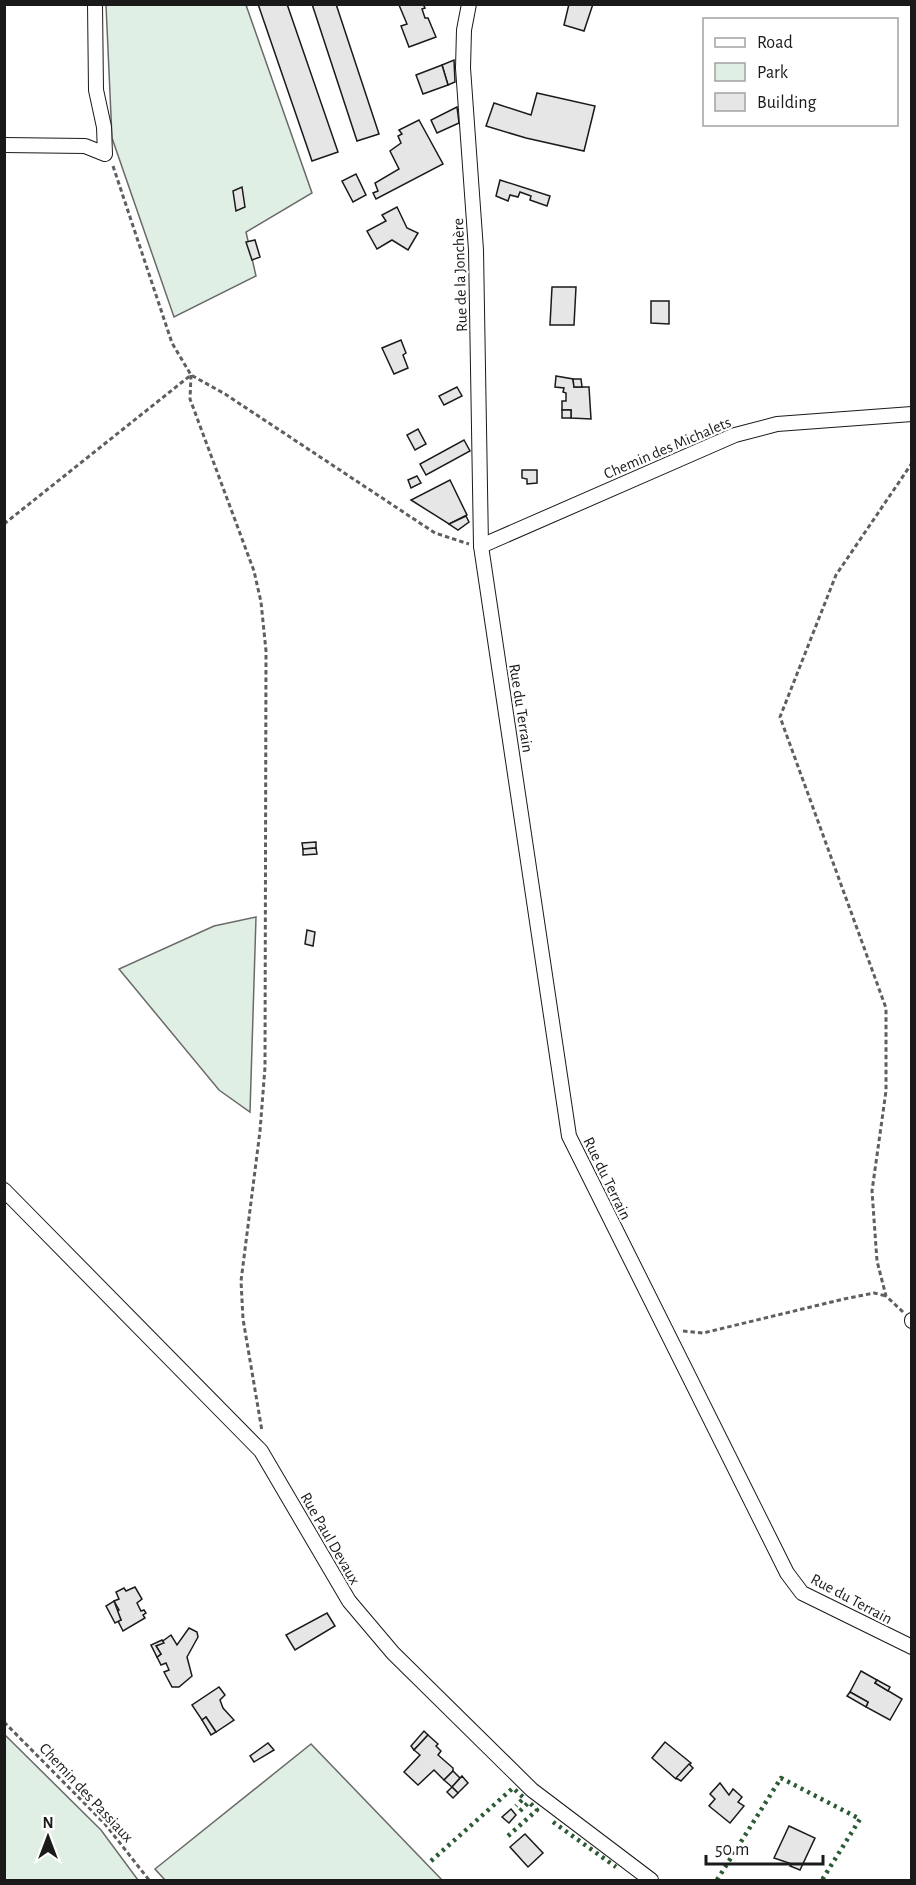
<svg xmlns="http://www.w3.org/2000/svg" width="916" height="1885" viewBox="0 0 916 1885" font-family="'Alegreya Sans',sans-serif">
<rect width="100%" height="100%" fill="#fff"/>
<!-- green -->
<g fill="#e0efe3" stroke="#6a6a6a" stroke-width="1.5">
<polygon points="106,5 246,5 312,193 246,232 256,276 174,317 112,138"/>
<polygon points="256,917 250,1112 219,1090 119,969 214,926"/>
<polygon points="4,1734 101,1830 138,1880 5,1880"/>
<polygon points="311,1744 442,1880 165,1880 155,1869"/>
</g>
<!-- building -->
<g fill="#e6e6e6" stroke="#1a1a1a" stroke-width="1.5">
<polygon points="258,4 287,4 338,152 312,161"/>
<polygon points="312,4 336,4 379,134 357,141"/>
<polygon points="423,4 425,8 422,9 425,18 428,18 436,37 409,47 401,26 407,24 399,5"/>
<polygon points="569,4 593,4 584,31 564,25"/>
<polygon points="454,60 455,82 448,85 442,65"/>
<polygon points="442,65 448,85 423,94 416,75"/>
<polygon points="537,93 595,106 584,151 526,138 486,126 494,103 531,115"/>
<polygon points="457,107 459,123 437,133 431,120"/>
<polygon points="419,120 443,164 376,199 373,193 378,191 375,183 399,169 390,151 401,143 398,136 402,134 399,130"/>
<polygon points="356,174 366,195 353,202 342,181"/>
<polygon points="500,180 550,196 547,206 530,200 531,196 520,192 518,197 510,195 508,201 496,196"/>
<polygon points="242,187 245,207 236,211 233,191"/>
<polygon points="397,207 407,228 418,233 408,250 392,240 377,249 367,231 386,221 382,215"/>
<polygon points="255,240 260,257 252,260 246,242"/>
<polygon points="552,287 576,287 574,325 550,325"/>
<polygon points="651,301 669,301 669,324 651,323"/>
<polygon points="401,340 406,353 403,355 408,368 394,374 382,348"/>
<polygon points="556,376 573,379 574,387 589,387 591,419 571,418 571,410 562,410 562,401 566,401 566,393 563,392 564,388 555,387"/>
<polygon points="573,379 581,379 582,387 574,387"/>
<polygon points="457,387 462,396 444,405 439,396"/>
<rect x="562" y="410" width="9" height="8"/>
<polygon points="418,429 426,444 415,450 407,435"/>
<polygon points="464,440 470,451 426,475 420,464"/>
<polygon points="522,470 537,470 537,483 527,484 527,479 522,478"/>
<polygon points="417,476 421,483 411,488 408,480"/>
<polygon points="450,480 467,515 449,524 411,500"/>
<polygon points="466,516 469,522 458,530 449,524"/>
<polygon points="316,842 316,848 303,849 302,843"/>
<polygon points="316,848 317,854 303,855 303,849"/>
<polygon points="307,930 315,932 313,946 305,944"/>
<polygon points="135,1587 142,1599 137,1603 141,1611 144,1610 146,1613 143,1615 145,1618 123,1631 118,1621 121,1620 117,1611 119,1610 114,1601 119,1599 116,1592 124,1588 126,1591"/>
<polygon points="114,1601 121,1620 115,1623 106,1606"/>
<polygon points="327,1613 335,1626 295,1650 286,1635"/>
<polygon points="189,1628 197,1632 198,1637 187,1657 192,1676 179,1687 172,1687 164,1672 169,1670 166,1663 161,1665 157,1657 161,1654 156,1646 171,1635 177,1645"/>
<polygon points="162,1640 164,1643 156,1646 161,1654 157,1657 151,1645"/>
<polygon points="861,1671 877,1680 875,1683 902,1699 890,1720 866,1707 868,1702 850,1692"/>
<polygon points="877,1680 890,1687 888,1691 875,1683"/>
<polygon points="219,1687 225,1695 220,1700 223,1708 234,1720 216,1732 206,1717 202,1720 192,1705"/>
<polygon points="850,1692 868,1702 866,1707 847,1696"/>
<polygon points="206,1717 216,1732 211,1735 202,1720"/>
<polygon points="424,1731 428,1735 414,1750 411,1746"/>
<polygon points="428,1735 438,1744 436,1746 441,1751 438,1755 453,1768 453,1771 444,1780 434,1770 418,1785 404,1772 420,1755 414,1750"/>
<polygon points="665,1742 691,1763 676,1779 652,1758"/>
<polygon points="268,1743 274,1750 254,1762 250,1756"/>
<polygon points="689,1764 693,1768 681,1781 676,1778"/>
<polygon points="453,1771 460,1778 452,1787 444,1780"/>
<polygon points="462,1776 468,1783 458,1793 452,1787"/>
<polygon points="720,1783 729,1795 733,1789 742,1797 738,1802 744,1806 730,1823 709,1806 715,1799 710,1794"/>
<polygon points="452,1787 458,1793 453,1798 447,1792"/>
<polygon points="511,1809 516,1815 509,1823 502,1817"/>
<polygon points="789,1826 815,1838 800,1870 790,1866 792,1864 774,1858"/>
<polygon points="525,1834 543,1853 528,1867 510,1847"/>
</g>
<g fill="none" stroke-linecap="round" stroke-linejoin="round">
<defs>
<g id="minor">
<polyline points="469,4 464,30 463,68 476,250 481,546 569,1136 787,1573 802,1593 912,1647"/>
<polyline points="4,145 85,146 105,154 104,127 96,90 95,4"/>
<polyline points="481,546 735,435 777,424 912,414"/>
<polyline points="4,1190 261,1451 349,1601 393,1653 532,1790 651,1880"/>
<polyline points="912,1320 912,1321"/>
</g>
</defs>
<!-- minor casing -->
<use href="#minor" stroke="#1a1a1a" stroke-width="16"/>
<!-- path -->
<g stroke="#5f5f5f" stroke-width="3" stroke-dasharray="4.5 3" stroke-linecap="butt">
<polyline points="113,166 172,343 191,375 225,394 435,533 469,544"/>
<polyline points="191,375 190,399 254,571 261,602 266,651 265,1067 260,1131 241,1281 243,1319 262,1431"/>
<polyline points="4,524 191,375"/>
<polyline points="903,1312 886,1296 877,1261 872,1191 886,1091 886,1008 780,717 836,575 912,463"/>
<polyline points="683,1331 703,1333 844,1299 874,1293 886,1296"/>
<polyline points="4,1722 105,1824 149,1880"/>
</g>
<!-- minor -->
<use href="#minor" stroke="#fff" stroke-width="14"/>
<!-- hedge -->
<g stroke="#2b5a34" stroke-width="4.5" stroke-dasharray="3 4.5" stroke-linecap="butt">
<polyline points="553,1822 616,1867"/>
<polyline points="508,1836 537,1810 529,1802 518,1813"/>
<polyline points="431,1861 513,1788 524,1798 516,1806"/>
<polyline points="717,1880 781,1778 860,1819 822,1880"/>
</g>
</g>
<g text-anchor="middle" stroke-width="4.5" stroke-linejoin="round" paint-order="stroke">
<!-- street labels -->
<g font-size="16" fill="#1a1a1a" stroke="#fff">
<text transform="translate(459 275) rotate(-92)" y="6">Rue de la Jonchère</text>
<text transform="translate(667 447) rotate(-23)" y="6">Chemin des Michalets</text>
<text transform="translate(522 708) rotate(81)" y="6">Rue du Terrain</text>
<text transform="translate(608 1178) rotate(64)" y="6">Rue du Terrain</text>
<text transform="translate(331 1538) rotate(60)" y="6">Rue Paul Devaux</text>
<text transform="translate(852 1598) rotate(28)" y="6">Rue du Terrain</text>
<text transform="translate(87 1792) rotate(47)" y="6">Chemin des Passiaux</text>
</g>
</g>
<!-- border -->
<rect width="916" height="1885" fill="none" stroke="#1a1a1a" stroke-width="12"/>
<!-- legend -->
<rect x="703" y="18" width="195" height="108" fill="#ffffff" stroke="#a3a3a3" stroke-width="1.5"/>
<rect x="715" y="38" width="30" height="9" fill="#ffffff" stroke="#a3a3a3" stroke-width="1.5"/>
<text x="757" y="48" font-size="18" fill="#1a1a1a">Road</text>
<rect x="715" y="63" width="30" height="18" fill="#e0efe3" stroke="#a3a3a3" stroke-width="1.5"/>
<text x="757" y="78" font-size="18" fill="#1a1a1a">Park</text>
<rect x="715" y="93" width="30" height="18" fill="#e6e6e6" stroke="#a3a3a3" stroke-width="1.5"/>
<text x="757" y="108" font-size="18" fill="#1a1a1a">Building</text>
<!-- north arrow -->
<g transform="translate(48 1837)" stroke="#ffffff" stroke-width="4.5" paint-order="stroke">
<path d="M0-4.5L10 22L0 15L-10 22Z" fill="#1a1a1a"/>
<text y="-9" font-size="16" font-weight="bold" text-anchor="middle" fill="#1a1a1a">N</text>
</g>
<!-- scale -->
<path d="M706 1855v9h117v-9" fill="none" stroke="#1a1a1a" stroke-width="3"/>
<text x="715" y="1855" font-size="18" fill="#1a1a1a" stroke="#ffffff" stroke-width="4.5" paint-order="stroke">50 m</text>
</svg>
